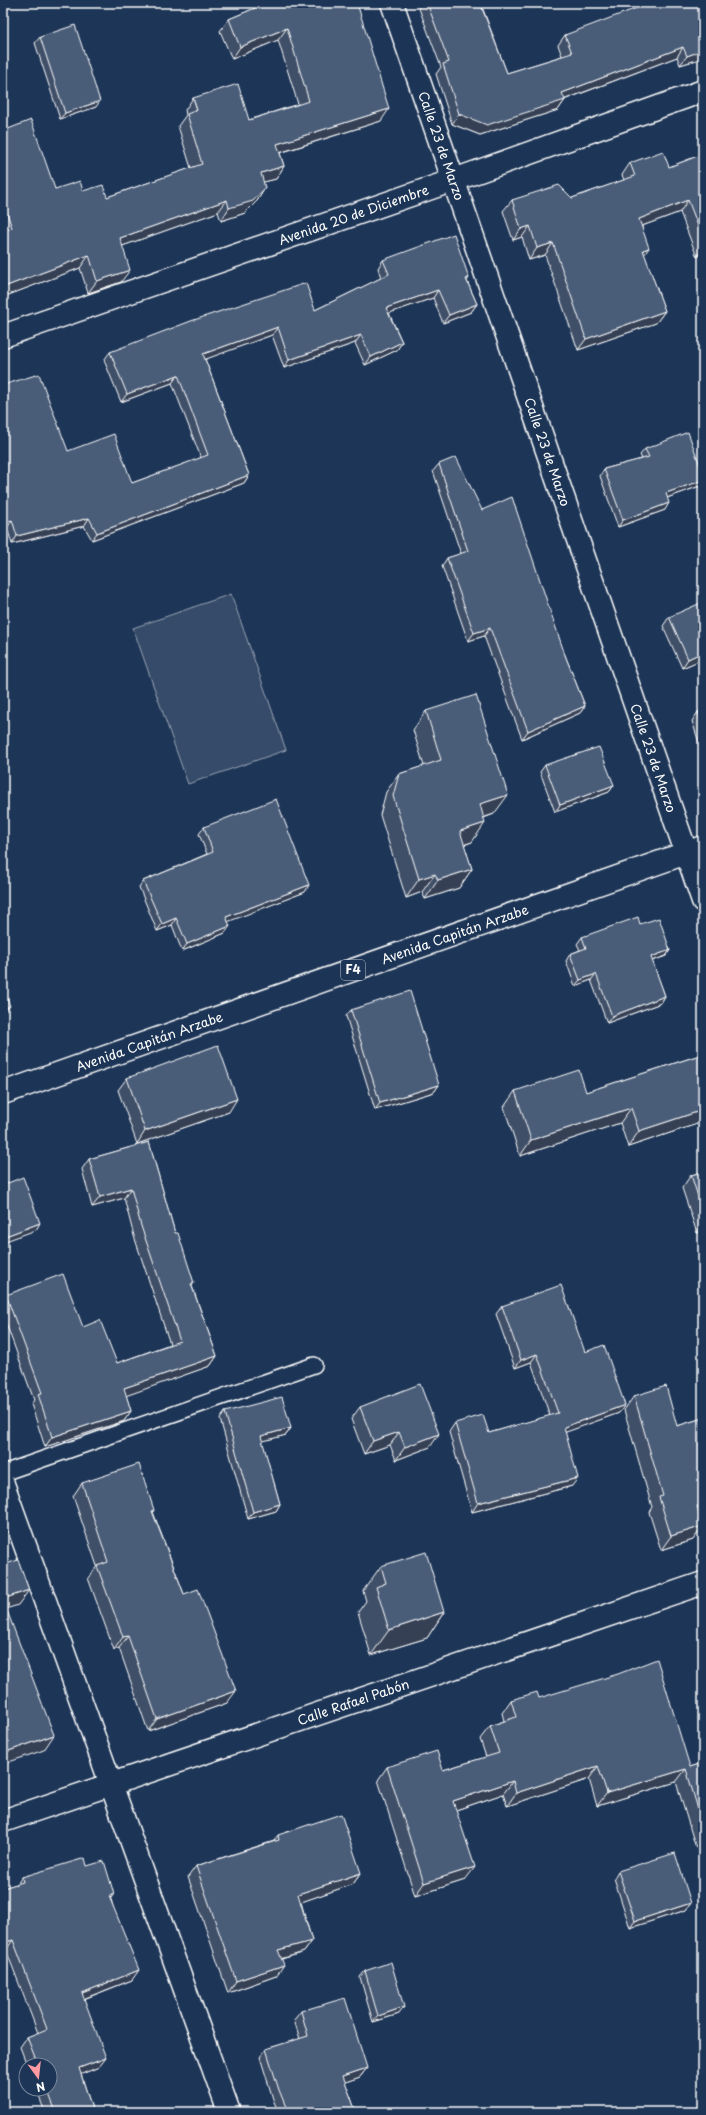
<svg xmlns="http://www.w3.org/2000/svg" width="706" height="2115" viewBox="0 0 706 2115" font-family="'Playpen Sans',sans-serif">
<rect width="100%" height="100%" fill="#1d3557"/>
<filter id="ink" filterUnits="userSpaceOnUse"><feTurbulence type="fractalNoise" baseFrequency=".025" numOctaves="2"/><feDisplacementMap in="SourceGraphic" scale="8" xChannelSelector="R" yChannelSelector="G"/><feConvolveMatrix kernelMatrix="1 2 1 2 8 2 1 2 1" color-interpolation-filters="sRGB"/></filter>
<g filter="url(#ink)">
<!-- green -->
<polygon fill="#364b69" stroke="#9aa5b4" points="231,594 286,750 188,784 133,628"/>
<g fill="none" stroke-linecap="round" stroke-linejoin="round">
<defs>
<polyline id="service" points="3,1473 314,1365"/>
<g id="minor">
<path id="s1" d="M392,3L703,901"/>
<path id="s2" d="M3,336L454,180L703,91"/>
<polyline points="3,1484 229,2112"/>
<path id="s3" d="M3,1821L703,1583"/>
</g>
<g id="trunk">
<path id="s4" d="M3,1093L703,847"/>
</g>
</defs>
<!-- service casing -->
<use href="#service" stroke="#fff" stroke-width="18"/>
<!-- minor casing -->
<use href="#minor" stroke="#fff" stroke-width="25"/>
<!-- trunk casing -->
<use href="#trunk" stroke="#fff" stroke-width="25"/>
<!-- service -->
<use href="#service" stroke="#1d3557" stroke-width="15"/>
<!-- minor -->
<use href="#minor" stroke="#1d3557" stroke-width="22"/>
<!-- trunk -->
<use href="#trunk" stroke="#1d3557" stroke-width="22"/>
</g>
<!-- wall -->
<g fill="#405068" stroke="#fff">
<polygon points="267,3 361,3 359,6 358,7 381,121 280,153 284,166 276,179 263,182 265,188 257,201 245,213 221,221 218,212 122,246 121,282 88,293 80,268 3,297 3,131 55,189 83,191 107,197 191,168 178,126 186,115 185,110 193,98 249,120 298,104 278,40 232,59 220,31 229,19"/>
<polygon points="417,3 483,3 481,4 507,73 562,56 558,45 565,35 703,3 703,58 680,65 677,57 564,100 565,100 558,110 480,135 452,124 436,74 441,67"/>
<polygon points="40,37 96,107 60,119 35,43"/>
<polygon points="703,154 703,254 697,257 680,212 642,226 644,254 665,311 656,323 578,350 545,255 529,260 522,237 513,240 503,211 512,200 572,198 624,180 622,175 630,163 669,167"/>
<polygon points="383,260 469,278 467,281 477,304 471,312 443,323 433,298 389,313 402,342 397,350 365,365 355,343 284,368 272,335 205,359 249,475 244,483 92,540 84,526 12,544 7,528 3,529 68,451 132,483 201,458 172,383 121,402 104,360 110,352 315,310 381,278 378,268"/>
<polygon points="645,449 703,474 703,482 700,486 667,498 665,510 618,527 600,476 604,469 642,459 640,455"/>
<polygon points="439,464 565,655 585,706 580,713 522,739 484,636 468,641 442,566 447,558 461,554 433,471"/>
<polygon points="669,617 703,659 682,668 663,626"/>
<polygon points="703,710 703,755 692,721 698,712"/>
<polygon points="426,711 494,814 484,818 472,842 464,845 472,869 459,888 425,899 422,892 406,898 380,815 386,792 399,774 424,766 413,730"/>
<polygon points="545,765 614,785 609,792 555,812 540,772"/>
<polygon points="204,827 305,892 228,921 225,933 182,951 172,925 157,931 139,887 143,881 207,854 199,834"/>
<polygon points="640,924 670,950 666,956 652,961 665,996 661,1003 607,1023 591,980 575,986 566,961 570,954 580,950 577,944 582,937"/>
<polygon points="351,1010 439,1085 434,1092 375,1110 346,1016"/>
<polygon points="703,1054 703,1122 628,1147 620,1123 520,1156 504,1107 515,1091 586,1092"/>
<polygon points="127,1078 229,1112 137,1144 118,1090"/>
<polygon points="149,1142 175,1233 194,1283 192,1286 217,1356 210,1366 126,1395 131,1411 124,1421 45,1447 31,1404 34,1400 3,1315 3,1300 6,1295 83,1327 117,1363 170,1344 134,1236 124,1198 92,1207 82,1169 89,1159"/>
<polygon points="703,1172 703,1231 697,1233 682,1188 691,1175"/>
<polygon points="502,1306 585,1352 619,1413 565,1432 572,1486 472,1512 449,1432 455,1423 489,1433 550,1416 531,1362 515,1368 496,1314"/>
<polygon points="634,1396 677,1426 703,1418 703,1515 700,1516 703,1526 693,1540 661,1550 649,1512 652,1507 624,1410"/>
<polygon points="360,1407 430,1447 396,1460 390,1445 364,1454 351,1419"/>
<polygon points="225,1412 291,1428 286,1435 262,1441 280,1504 276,1511 248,1519 220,1419"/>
<polygon points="82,1483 154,1510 153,1512 184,1594 227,1703 148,1731 119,1648 114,1650 88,1578 97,1566 73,1496"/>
<polygon points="381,1566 444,1612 427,1638 371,1655 358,1612 366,1601 363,1591"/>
<polygon points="539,1698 690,1767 703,1763 703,1846 696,1848 676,1782 597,1806 589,1779 507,1806 503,1794 456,1810 465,1880 415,1896 378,1780 387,1767 443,1770 486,1757 480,1739 490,1726 504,1721 502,1713 511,1700"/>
<polygon points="278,1835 361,1873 353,1884 301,1902 312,1941 304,1952 282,1959 276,1976 228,1993 188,1877 196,1866 274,1841"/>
<polygon points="87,1866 111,1899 132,1980 84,1999 99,2067 81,2074 93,2112 45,2112 36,2089 50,2089 50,2065 27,2065 20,2047 27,2037 38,2033 6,1950 3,1951 3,1888 17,1884 22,1877"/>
<polygon points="618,1871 691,1903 686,1910 630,1928 614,1878"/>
<polygon points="703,1909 703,1916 701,1911"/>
<polygon points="365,1971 399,2014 373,2022 360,1977"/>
<polygon points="301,2011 367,2068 360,2077 345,2082 356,2112 278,2112 273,2099 260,2057 266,2049 300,2039 294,2020"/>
</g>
<!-- shaded-wall -->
<g fill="#344155" stroke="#fff">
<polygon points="352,3 361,3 359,6 347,11"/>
<polygon points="287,28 278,40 232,59 240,47"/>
<polygon points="683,47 677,57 555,103 562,93"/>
<polygon points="703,50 703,58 680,65 687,56"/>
<polygon points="565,100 558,110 480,135 452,124 459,114"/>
<polygon points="100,101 96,107 60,119 65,113"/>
<polygon points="389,109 381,121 269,156 277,144"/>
<polygon points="284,166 276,179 252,185 261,173"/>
<polygon points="265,188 257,201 245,213 221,221 229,208"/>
<polygon points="227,200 218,212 111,250 120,238"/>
<polygon points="688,200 680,212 631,230 639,219"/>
<polygon points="530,226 522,237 513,240 521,229"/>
<polygon points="553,243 545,255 529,260 537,248"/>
<polygon points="649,248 641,259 643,250"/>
<polygon points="703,248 703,254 697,257"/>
<polygon points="89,255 80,268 3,297 3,289 4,287"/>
<polygon points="130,270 121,282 88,293 97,281"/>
<polygon points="438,290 433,298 381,316 386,308"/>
<polygon points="477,304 471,312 443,323 449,315"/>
<polygon points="665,311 656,323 578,350 586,339"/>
<polygon points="278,327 272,335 198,362 203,354"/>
<polygon points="361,335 355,343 284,368 289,360"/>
<polygon points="402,342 397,350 365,365 371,357"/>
<polygon points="178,375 172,383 121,402 127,394"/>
<polygon points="249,475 244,483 92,540 97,533"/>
<polygon points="703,480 703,482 700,486 661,500 666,493"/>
<polygon points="669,503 665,510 618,527 623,520"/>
<polygon points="89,518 84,526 12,544 17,536"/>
<polygon points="12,520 7,528 3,529 3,523"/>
<polygon points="490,628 484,636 468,641 474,633"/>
<polygon points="703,652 703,659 682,668 688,659"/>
<polygon points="585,706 580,713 522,739 528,731"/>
<polygon points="614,785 609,792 555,812 560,805"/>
<polygon points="508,795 494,814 467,823 480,804"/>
<polygon points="485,823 472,842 447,850 460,831"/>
<polygon points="472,869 459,888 425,899 438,880"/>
<polygon points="435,874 422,892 406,898 419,879"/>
<polygon points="309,885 305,892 222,924 226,917"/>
<polygon points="176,918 172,925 157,931 162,924"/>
<polygon points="230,926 225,933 182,951 187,944"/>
<polygon points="670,950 666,956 646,963 651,957"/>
<polygon points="596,974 591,980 575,986 580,980"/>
<polygon points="665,996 661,1003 607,1023 612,1016"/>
<polygon points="10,1006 5,1012 3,1013 3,1009"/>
<polygon points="439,1085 434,1092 375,1110 380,1103"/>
<polygon points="237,1099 229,1112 137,1144 145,1131"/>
<polygon points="631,1108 620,1123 520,1156 531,1140"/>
<polygon points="703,1110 703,1122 628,1147 639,1131"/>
<polygon points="131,1188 124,1198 92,1207 100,1197"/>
<polygon points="40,1223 36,1230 3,1242 3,1237"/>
<polygon points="703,1224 703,1231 697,1233"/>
<polygon points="537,1354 531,1362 515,1368 521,1360"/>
<polygon points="217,1356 210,1366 117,1399 124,1388"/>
<polygon points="625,1405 619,1413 558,1435 564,1427"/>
<polygon points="131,1411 124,1421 45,1447 52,1437"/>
<polygon points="291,1428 286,1435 256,1443 261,1436"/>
<polygon points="399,1432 390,1445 364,1454 373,1441"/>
<polygon points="439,1434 430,1447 396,1460 405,1447"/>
<polygon points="578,1478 572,1486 472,1512 478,1503"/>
<polygon points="280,1504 276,1511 248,1519 253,1512"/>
<polygon points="703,1504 703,1515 687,1520 697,1506"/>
<polygon points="703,1526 693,1540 661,1550 671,1536"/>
<polygon points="29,1590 18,1605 3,1610 3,1599"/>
<polygon points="444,1612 427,1638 371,1655 389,1630"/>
<polygon points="128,1636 119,1648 114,1650 123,1637"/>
<polygon points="236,1691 227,1703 148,1731 157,1719"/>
<polygon points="54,1735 44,1750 3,1764 3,1753"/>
<polygon points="598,1766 589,1779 507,1806 516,1793"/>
<polygon points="686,1769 676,1782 597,1806 607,1793"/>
<polygon points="513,1781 503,1794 444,1814 453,1801"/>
<polygon points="703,1838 703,1846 696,1848"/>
<polygon points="475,1867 465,1880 415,1896 424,1883"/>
<polygon points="361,1873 353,1884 290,1906 298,1894"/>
<polygon points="114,1894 107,1904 109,1896"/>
<polygon points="691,1903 686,1910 630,1928 635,1921"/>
<polygon points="13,1940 6,1950 3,1951 3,1943"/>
<polygon points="312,1941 304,1952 270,1962 278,1950"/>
<polygon points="284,1965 276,1976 228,1993 236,1981"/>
<polygon points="139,1970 132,1980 75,2002 82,1993"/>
<polygon points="404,2007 399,2014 373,2022 378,2016"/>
<polygon points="106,2058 99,2067 72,2078 79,2068"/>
<polygon points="367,2068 360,2077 337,2085 343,2076"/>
</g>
<!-- building -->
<g fill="#4a5d79" stroke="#fff">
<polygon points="267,3 357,3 389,109 277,144 284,166 261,173 265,188 253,201 229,208 227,200 120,238 130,270 97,281 89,255 4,287 3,284 3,231 12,228 3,201 3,131 31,120 55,189 80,181 83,191 103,185 107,197 202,164 187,114 197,110 193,98 238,84 249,120 309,101 287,28 240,47 229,19"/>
<polygon points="427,3 480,3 507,73 572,53 565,35 650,3 703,3 703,50 687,56 683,47 562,93 565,100 487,125 459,114 443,64 449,62"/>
<polygon points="75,25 100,101 65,113 40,37"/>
<polygon points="663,151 669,167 703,154 703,239 688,200 639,219 649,248 643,250 665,311 586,339 553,243 537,248 530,226 521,229 512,200 559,185 572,198 635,176 630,163"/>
<polygon points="454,234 469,278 466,279 477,304 449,315 438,290 386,308 402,342 371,357 361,335 289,360 278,327 203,354 249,475 97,533 89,518 17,536 12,520 3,523 3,385 39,374 68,451 114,434 132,483 208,455 178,375 127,394 110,352 191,321 306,283 315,310 389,274 383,260"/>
<polygon points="688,432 703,474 703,480 666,493 669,503 623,520 604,469 649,457 645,449"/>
<polygon points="456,457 482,510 512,497 565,655 585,706 528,731 490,628 474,633 447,558 468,551 439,464"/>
<polygon points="703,602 703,652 688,659 669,617"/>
<polygon points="476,695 508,795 480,804 485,823 460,831 472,869 438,880 435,874 419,879 393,796 399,774 441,760 426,711"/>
<polygon points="703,710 703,725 698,712"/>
<polygon points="599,747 614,785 560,805 545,765"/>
<polygon points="276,799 309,885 226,917 230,926 187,944 176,918 162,924 143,881 213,852 204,827"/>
<polygon points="638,917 640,924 659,918 670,950 651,957 665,996 612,1016 596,974 580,980 570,954 586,948 582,937"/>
<polygon points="3,988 10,1006 3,1009"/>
<polygon points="410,991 439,1085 380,1103 351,1010"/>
<polygon points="218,1045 237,1099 145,1131 127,1078"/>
<polygon points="703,1054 703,1110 639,1131 631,1108 531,1140 515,1091 579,1070 586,1092"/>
<polygon points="149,1142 175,1233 178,1233 194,1283 191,1284 217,1356 124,1388 131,1411 52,1437 38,1394 42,1393 6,1295 63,1274 83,1327 100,1320 117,1363 180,1341 141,1226 131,1188 100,1197 89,1159"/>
<polygon points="703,1172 703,1212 691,1175"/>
<polygon points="23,1177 40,1223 3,1237 3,1185"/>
<polygon points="561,1285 585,1352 604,1345 625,1405 564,1427 578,1478 478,1503 455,1423 483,1415 489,1433 558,1413 537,1354 521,1360 502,1306"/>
<polygon points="420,1384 439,1434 405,1447 399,1432 373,1441 360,1407"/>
<polygon points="666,1386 677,1426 703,1418 703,1504 697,1506 703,1526 671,1536 659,1497 663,1496 634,1396"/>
<polygon points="282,1397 291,1428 261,1436 280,1504 253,1512 225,1412"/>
<polygon points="139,1464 154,1510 152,1511 184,1594 198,1589 236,1691 157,1719 128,1636 123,1637 97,1566 108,1562 82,1483"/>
<polygon points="426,1552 444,1612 389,1630 376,1587 386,1583 381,1566"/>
<polygon points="18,1560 29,1590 3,1599 3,1565"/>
<polygon points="3,1600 54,1735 3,1753"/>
<polygon points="657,1659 690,1767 703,1763 703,1826 686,1769 607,1793 598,1766 516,1793 513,1781 453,1801 475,1867 424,1883 387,1767 437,1751 443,1770 499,1753 490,1726 516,1717 511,1700 537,1692 539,1698 618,1674"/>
<polygon points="341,1814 361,1873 298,1894 312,1941 278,1950 284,1965 236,1981 196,1866 279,1840 278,1835"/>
<polygon points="675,1853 691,1903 635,1921 618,1871"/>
<polygon points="85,1858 87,1866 104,1861 114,1894 109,1896 139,1970 82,1993 106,2058 79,2068 93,2112 56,2112 47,2089 50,2089 50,2065 38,2065 27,2037 47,2029 13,1940 3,1943 3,1888 23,1882 22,1877"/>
<polygon points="391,1962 404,2007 378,2016 365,1971"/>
<polygon points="345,1998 367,2068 343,2076 356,2112 288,2112 279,2090 266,2049 308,2036 301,2011"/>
</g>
</g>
<g text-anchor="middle" stroke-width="3" stroke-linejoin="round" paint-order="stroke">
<!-- shield labels -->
<rect fill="#1d3557" stroke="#bbc2cd" stroke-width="1" x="341" y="960" width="24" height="20" rx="3"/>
<g font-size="12" font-weight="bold" fill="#fff">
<text x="353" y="974">F4</text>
</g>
<!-- street labels -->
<g font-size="13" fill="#fff" stroke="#1d3557">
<text dy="5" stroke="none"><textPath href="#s1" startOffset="151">Calle 23 de Marzo</textPath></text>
<text dy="5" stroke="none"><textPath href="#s2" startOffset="371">Avenida 20 de Diciembre</textPath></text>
<text dy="5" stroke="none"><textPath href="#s1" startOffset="475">Calle 23 de Marzo</textPath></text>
<text dy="5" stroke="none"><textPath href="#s1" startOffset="799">Calle 23 de Marzo</textPath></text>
<text dy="5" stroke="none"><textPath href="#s4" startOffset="479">Avenida Capitán Arzabe</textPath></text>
<text dy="5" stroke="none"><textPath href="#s4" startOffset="155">Avenida Capitán Arzabe</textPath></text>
<text dy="5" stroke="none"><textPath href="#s3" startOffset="370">Calle Rafael Pabón</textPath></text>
</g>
</g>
<!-- margin -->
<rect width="706" height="2115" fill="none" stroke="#1d3557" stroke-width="16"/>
<rect x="8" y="8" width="690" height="2099" fill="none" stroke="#fff" stroke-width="1.5" filter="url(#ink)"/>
<!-- north arrow -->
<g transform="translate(38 2077) rotate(165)"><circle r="19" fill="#1d3557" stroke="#77869a"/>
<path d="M0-3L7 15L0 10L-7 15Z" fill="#ff9aa2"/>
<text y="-6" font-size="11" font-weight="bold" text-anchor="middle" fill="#ffffff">N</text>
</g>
</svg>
